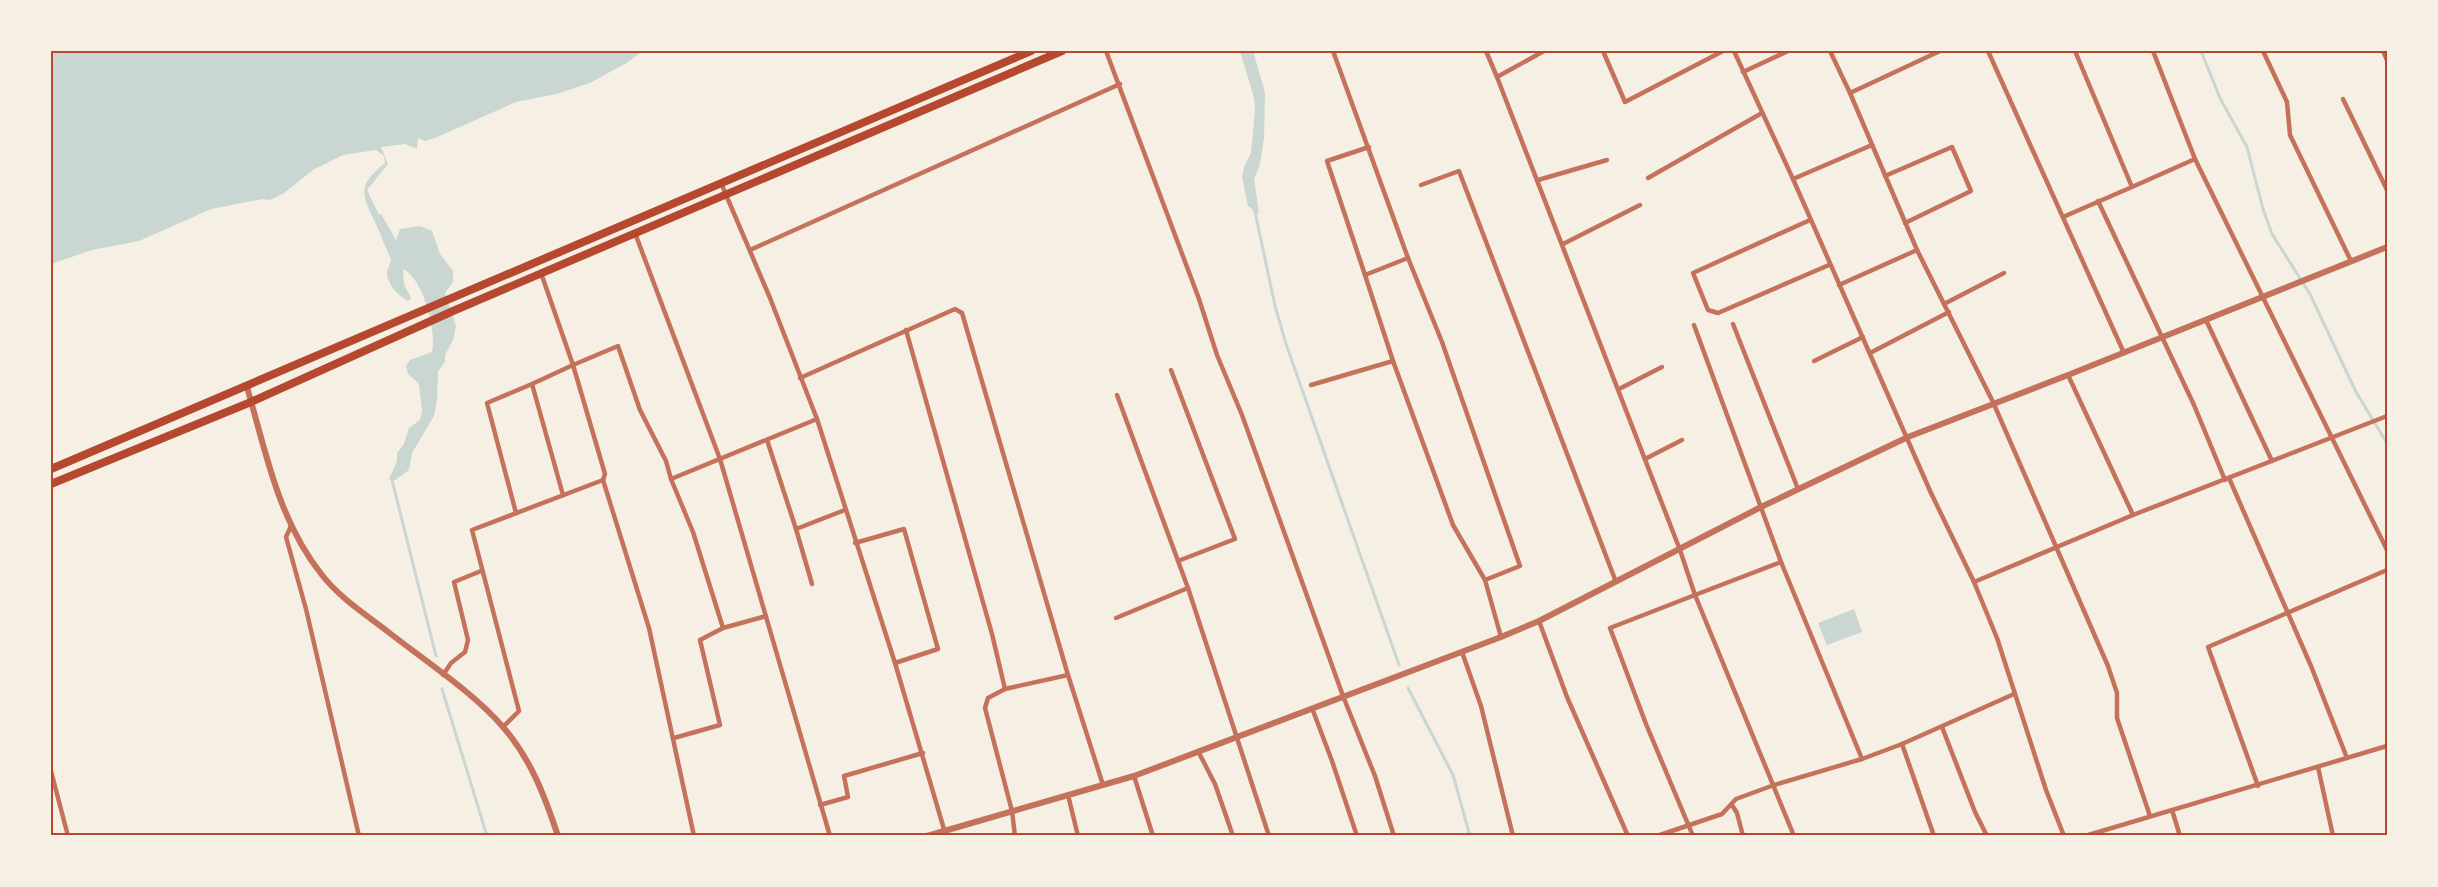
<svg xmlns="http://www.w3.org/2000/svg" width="2438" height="887" viewBox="0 0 2438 887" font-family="Roboto,sans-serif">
<rect width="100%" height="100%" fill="#f6efe4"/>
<!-- water -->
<g fill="#c9d6d2">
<path d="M51,51H643L628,62L590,83L556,94L516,102L435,138L425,141L418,138L417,149L405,144L381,147L388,164L367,190L379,215L381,214L396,240L400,229L420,226L432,231L440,254L453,271V282L445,293L456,326L453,340L445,355V362L438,371L437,400L434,416L412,453L409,470L395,480L389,479L397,461V453L404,444L409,428L420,420L422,411L419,384L408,374L406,366L410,360L432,352C437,331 423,278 403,269L404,284L411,298L409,301C399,297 388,286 387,273C387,268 391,264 391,259C385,247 381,235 376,224C362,195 356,186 385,163L384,156L376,150L343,155L313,170L284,193L270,200L263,199L211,209L139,241L92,250L51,264Z"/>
<polygon points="1240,51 1253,51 1265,92 1264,138 1260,164 1254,179 1259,214 1248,206 1242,177 1244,167 1251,153 1255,110 1254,98"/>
<polygon points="1854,609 1862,632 1827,645 1818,623"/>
</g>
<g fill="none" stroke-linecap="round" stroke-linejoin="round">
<!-- stream -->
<g stroke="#c9d6d2" stroke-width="3">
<polyline points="2201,51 2220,98 2247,147 2263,209 2272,234 2310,294 2356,392 2387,443"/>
<polyline points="1254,207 1275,306 1286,344 1399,665"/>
<polyline points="394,478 392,480 436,656"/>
<polyline points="1408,688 1453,775 1470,836"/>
<polyline points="442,689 487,836"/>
</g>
<!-- minor -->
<g stroke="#c5725c" stroke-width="4.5">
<polyline points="1106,51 1199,299 1217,355 1242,415 1343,696 1375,776 1394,836"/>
<polyline points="1333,51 1408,258 1442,342 1520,566 1485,580 1501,637"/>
<polyline points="1486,51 1497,77 1544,51"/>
<polyline points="1603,51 1625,102 1723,51"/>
<polyline points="1734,51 1793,179 1931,493 1974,582 1997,638 2046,790 2064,836"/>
<polyline points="1830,51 1850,93 1917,250 1993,402 2108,666 2117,693 2117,718 2150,816"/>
<polyline points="1988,51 2124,353"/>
<polyline points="2075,51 2132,187 2195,159"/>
<polyline points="2153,51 2195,159 2387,550"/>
<polyline points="2263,51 2287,102 2290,135 2351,261"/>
<polyline points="2383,51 2387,60"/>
<polyline points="1743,72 1788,51"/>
<polyline points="1497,77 1680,550 1695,595 1781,562 1862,759"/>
<polyline points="1850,93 1940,51"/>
<polyline points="2343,99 2387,190"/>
<polyline points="1885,176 1952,147 1971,191 1905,223"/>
<polyline points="1648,178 1762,113"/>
<polyline points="1793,179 1872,145"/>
<polyline points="1538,180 1607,160"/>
<polyline points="721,183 770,298 817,419 895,663 946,836"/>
<polyline points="1421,185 1459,171 1616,582"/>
<polyline points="2098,201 2194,405 2225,480"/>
<polyline points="2063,217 2132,187"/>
<polyline points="1810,220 1693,273 1708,310 1718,313 1829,265"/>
<polyline points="635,233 720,459 830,836"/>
<polyline points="1563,244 1640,205"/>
<polyline points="750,250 1120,84"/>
<polyline points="1408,258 1365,275 1393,361 1453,525 1485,580"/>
<polyline points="541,273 573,365 618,346 640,410 666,461 671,479"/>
<polyline points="1365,275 1327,161 1369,147"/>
<polyline points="1839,285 1917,250"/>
<polyline points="1944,304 2004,273"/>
<polyline points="2206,320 2272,461"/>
<polyline points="1733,324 1798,489"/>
<polyline points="1694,325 1781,562"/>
<polyline points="906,330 992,634 1005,689"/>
<polyline points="1870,353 1949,312"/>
<polyline points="1814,361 1863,337"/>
<polyline points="1171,370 1235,539 1178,561"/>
<polyline points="2068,375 2133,515"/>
<polyline points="800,378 955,309 962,313 1068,675 1103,785"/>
<polyline points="532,384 573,365 605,474 603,480"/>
<polyline points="1311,385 1393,361"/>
<polyline points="1619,389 1662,367"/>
<polyline points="1117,395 1188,588 1269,836"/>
<polyline points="767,440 796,529 845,510"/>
<polyline points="1645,459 1682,440"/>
<polyline points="2229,478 2311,666 2347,758"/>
<polyline points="516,513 487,403 532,384 563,495"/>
<polyline points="291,526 286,537 306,609 359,836"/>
<polyline points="796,529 812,584"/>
<polyline points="855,543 904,529 938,649 895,663"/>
<polyline points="1974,582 2133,515 2387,416"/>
<polyline points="1116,618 1188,588"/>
<polyline points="1539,621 1567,697 1628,836"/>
<polyline points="723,628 766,616"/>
<polyline points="1462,652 1481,706 1513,836"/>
<polyline points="443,675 451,663 465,652 468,640 454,582 481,571"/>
<polyline points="1312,708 1332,761 1357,836"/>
<polyline points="503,727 519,711 472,530 603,480 649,628 694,836"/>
<polyline points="1942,727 1975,812 1987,836"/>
<polyline points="674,738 720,725 700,640 723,628 693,532 671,479 817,419"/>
<polyline points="1902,744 1934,836"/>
<polyline points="1198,751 1215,784 1233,836"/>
<polyline points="2318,767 2333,836"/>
<polyline points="51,771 68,836"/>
<polyline points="1134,776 1153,836"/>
<polyline points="2258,786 2208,647 2387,570"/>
<polyline points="1068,795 1078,836"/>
<polyline points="820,805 848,797 844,776 923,753"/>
<polyline points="1732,805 1737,813 1743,836"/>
<polyline points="2172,810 2180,836"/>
<polyline points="1015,836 1012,811 985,708 988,698 1005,689 1068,675"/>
<polyline points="1657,836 1722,814 1736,799 1774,785 1862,759 1902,744 2014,694"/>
<polyline points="1693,836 1646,724 1610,628 1695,595 1794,836"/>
<polyline points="2085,836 2387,746"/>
</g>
<!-- tertiary -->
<g stroke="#c5725c" stroke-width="6">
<path d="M247,387C266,452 278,520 322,575C340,598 365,614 387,631C424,660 474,693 503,727C531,759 545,797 558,836"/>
<polyline points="927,836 1134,776 1501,637 1539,621 1761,507 1908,437 2068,375 2387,247"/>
</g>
<!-- trunk -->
<g stroke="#b5482f" stroke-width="8">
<polyline points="51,469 1031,51"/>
<polyline points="51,484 251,402 453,311 1062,51"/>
</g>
</g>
<!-- border -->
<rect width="2438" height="887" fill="none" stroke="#f6efe4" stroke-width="105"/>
<rect x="52" y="52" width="2334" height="782" fill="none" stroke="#b5482f" stroke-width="2"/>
</svg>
